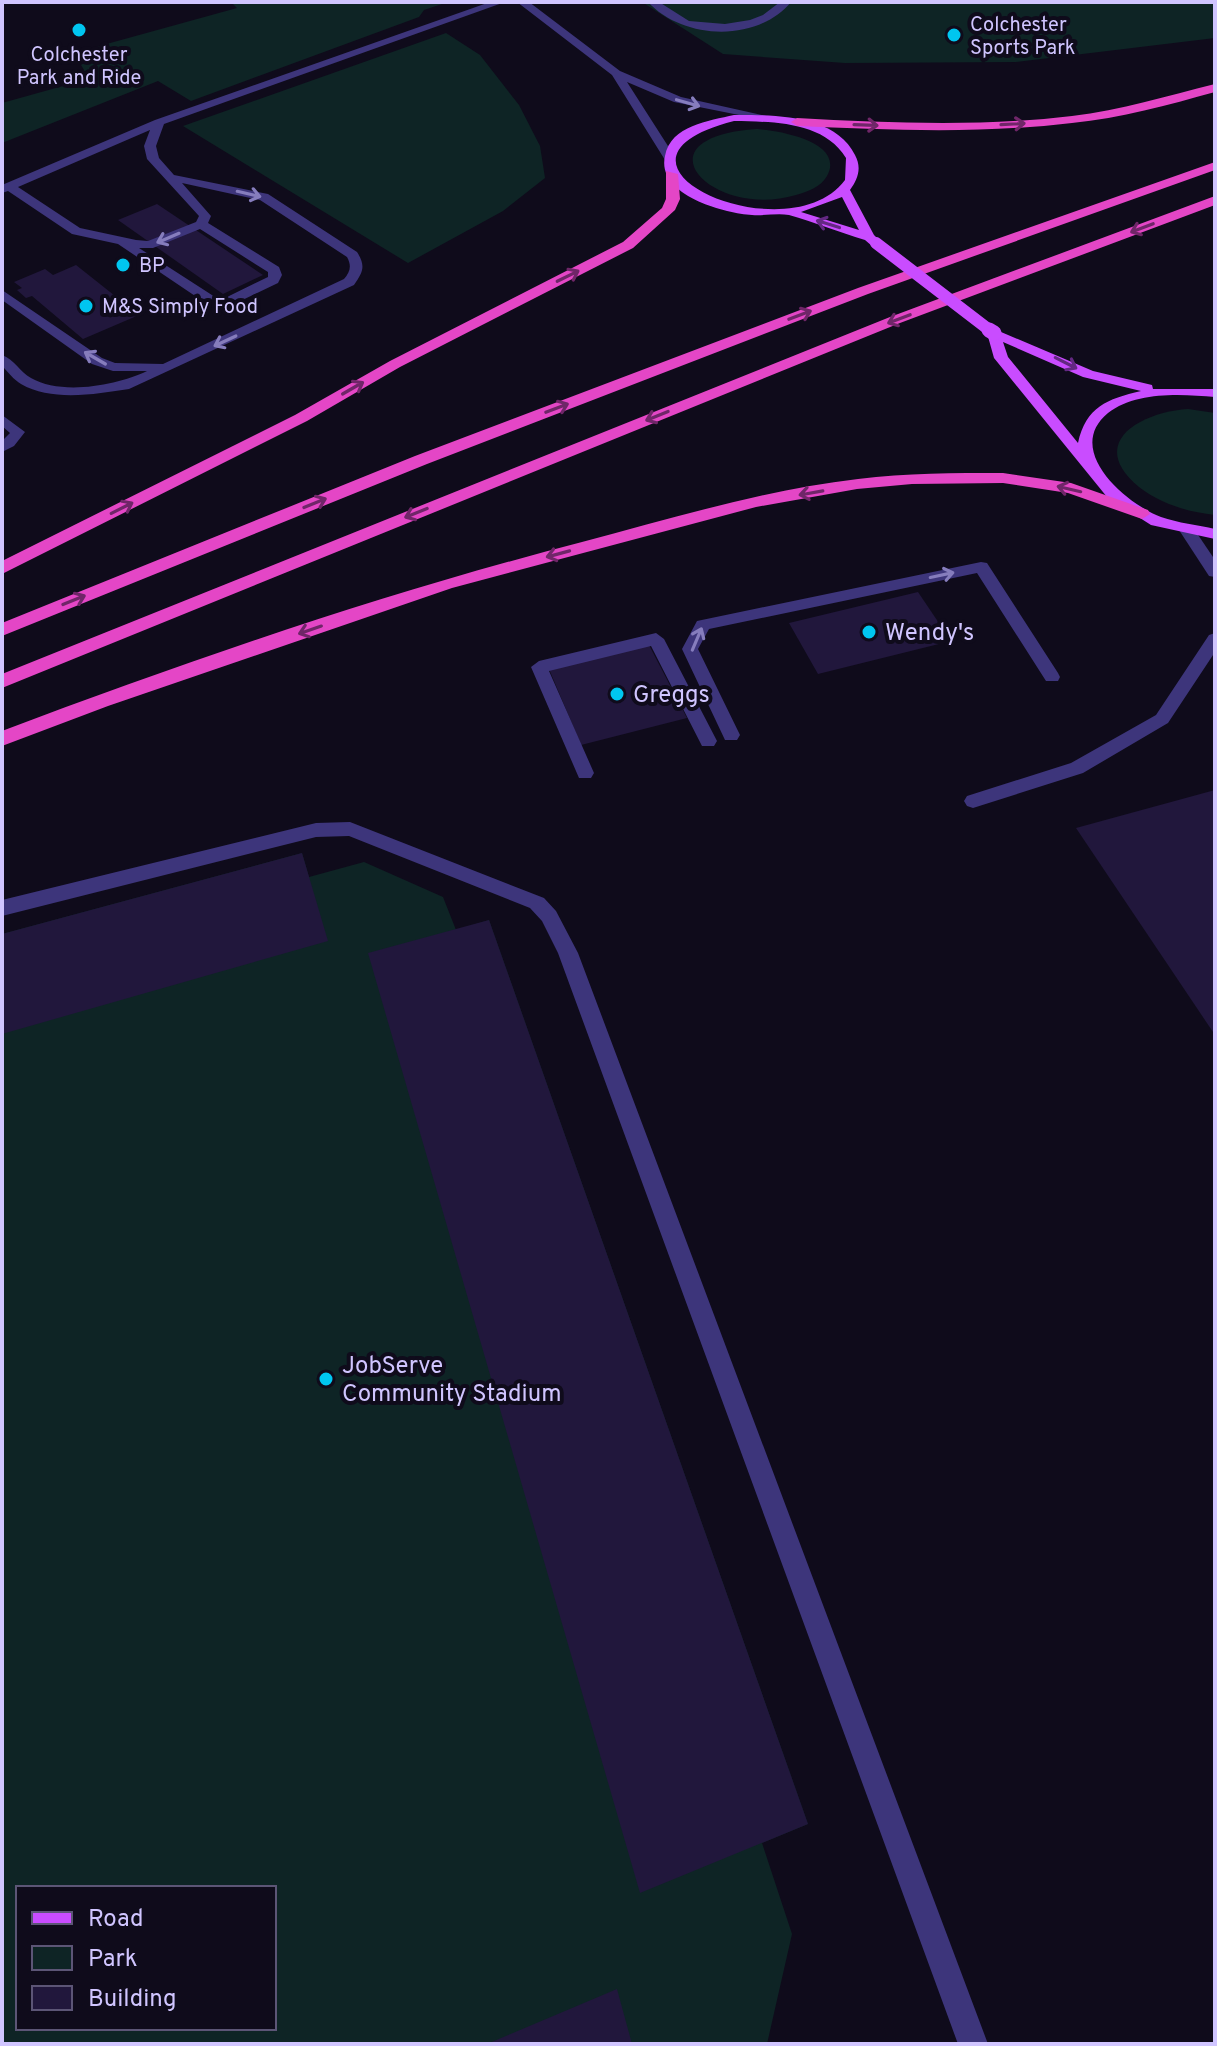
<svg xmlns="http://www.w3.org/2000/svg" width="1217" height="2046" viewBox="0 0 1217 2046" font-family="Overpass,sans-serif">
<rect width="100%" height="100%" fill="#0f0b1b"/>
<!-- green -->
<g fill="#0e2425" fill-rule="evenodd">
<polygon points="231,2 448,2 424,10 419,17 191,101 158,81 2,143 2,103 63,86 76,80 84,70 74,53 237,8"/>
<polygon points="642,2 1215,2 1215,38 1016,62 845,63 723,54"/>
<polygon points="446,33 480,55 519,105 540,146 545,178 503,211 408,263 183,126"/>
<path d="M756,129C776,130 846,141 827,176C821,187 807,192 796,195C713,220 633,138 756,129Z"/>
<path d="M1188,409L1215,413V515C1188,512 1161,504 1139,487C1085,442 1142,412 1188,409Z"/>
<path d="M302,853L309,877L364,862L443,897L456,930L489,920L808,1824L762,1843L792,1934L767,2044H2V934ZM18,1888H274V2028H18Z"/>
</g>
<!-- building -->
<g fill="#21173c">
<polygon points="157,204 263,275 223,294 118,220"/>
<polygon points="76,265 139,315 83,339 32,296 26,298 17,290 22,288 14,282 45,269 53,275"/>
<polygon points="918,592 951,641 818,674 789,623"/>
<polygon points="649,645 687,718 581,745 549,669"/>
<polygon points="1215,790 1215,1035 1076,828"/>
<polygon points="302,853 328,941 2,1034 2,934"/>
<polygon points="489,920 808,1824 640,1893 368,953"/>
<polygon points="617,1989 632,2044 487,2044"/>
</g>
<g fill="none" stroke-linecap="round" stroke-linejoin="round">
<!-- service -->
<g fill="#3d357b" fill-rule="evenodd">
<path d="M490,2H505L164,124L156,146L159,158L174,175L268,194L357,252C366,266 363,272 354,285L129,389C96,394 52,402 21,384C14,380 8,372 2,366V355C14,359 20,372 31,378C62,396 118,385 147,371H113L92,364L2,300V290L102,358L115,363L163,364L344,279C350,272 352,266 347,257L260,200L182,183L211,216L208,223L279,267L282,275L278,283L234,304H207L118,244L72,234L8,191L2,193V185L155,120ZM150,130L144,146L147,159L199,216L196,222L148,241L136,240L80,228L18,187ZM200,229L268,272V277L227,297H215L139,248H153Z"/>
<path d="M648,2H659L689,21L725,24L750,20L763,15L780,2H791C757,43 683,40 648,2Z"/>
<polygon points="2,415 25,432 14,446 2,452 2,441 10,433 2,426"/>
<polygon points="981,562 987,563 1058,673 1060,677 1058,681 1046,681 977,573 709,629 698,649 740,735 737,740 725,740 682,649 697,621"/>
<polygon points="656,633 664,639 717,741 714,746 702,746 651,646 549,671 594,773 591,778 579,778 531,667 539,661"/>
<polygon points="350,822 544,898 556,911 578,953 988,2044 958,2044 558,953 542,921 530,908 349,836 316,837 2,916 2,900 316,823"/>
</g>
<!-- minor -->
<g fill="#3d357b" fill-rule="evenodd">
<polygon points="517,2 529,2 620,71 681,97 775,118 769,121 674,102 627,82 675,157 665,160 612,75"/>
<polygon points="1187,525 1192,526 1215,560 1215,577 1209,576 1179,530"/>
<polygon points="1215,633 1215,652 1168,723 1083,773 973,808 967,806 964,801 967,796 1071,763 1156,715 1209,635"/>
</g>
<!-- primary -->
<g fill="#c94cff" fill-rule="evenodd">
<path d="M734,115C773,115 835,114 855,155C862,168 858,179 850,190L874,235L882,243L880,246H872L865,240C839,232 814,222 789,215C777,213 764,216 752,215C724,213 656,195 665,156C671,125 709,121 734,115ZM734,121C773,122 823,121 846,158L845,180C788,257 574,162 734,121ZM842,197L859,230L801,212Z"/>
<path d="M994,329L1093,371L1152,385L1153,389H1215V397C1182,394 1136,391 1108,413C1063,450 1126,504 1161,517C1178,523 1198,525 1215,529V539L1151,525L1107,497L994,358L987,333ZM1003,342L1083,377L1141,391C1107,399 1086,407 1078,443L1008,357Z"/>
</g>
<!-- trunk -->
<g fill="#e446c6" fill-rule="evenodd">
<path d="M1215,84V92C1168,105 1121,118 1072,123C980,134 889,130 797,126L791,122L797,118C889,123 980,127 1072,116C1121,110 1167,96 1215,84Z"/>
<polygon points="1215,162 1215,170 868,294 427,464 2,636 2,623 415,456 858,288"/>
<polygon points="666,171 678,174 680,199 675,210 633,248 400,367 307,421 2,574 2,561 295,415 390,361 623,242 662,208 666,199"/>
<polygon points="1215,196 1215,205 900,323 2,688 2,674 890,317"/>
<path d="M1003,473L1071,483L1148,510L1150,514L1142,519L1068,493L1003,483L912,484L857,489L756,507L452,588L108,706L2,746V731C192,659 385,593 582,542C673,518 764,490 858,479C906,473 955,473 1003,473Z"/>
</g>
<!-- primary-bridge-far1 -->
<polyline stroke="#c94cff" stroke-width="12" points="876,243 992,332"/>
<!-- primary-bridge -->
<polyline stroke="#c94cff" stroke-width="15" points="989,330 994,333"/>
</g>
<!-- one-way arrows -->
<defs><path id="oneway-shaft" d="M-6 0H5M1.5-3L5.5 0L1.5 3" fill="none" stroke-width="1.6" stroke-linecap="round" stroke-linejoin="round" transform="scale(2)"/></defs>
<g stroke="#867dbd">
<use href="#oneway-shaft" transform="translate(688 103) rotate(16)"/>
<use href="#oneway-shaft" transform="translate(249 194) rotate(13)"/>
<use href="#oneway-shaft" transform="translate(168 238) rotate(157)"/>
<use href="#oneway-shaft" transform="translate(225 341) rotate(155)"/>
<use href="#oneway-shaft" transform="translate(95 358) rotate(-150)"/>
<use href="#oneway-shaft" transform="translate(942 575) rotate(-12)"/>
<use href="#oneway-shaft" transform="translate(697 639) rotate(-67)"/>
</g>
<g stroke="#6f2668">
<use href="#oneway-shaft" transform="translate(1013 124) rotate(-3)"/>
<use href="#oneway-shaft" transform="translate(866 125) rotate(2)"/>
<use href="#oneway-shaft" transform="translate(1142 228) rotate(159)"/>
<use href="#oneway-shaft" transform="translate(568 276) rotate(-26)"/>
<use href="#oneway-shaft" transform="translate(800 315) rotate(-21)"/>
<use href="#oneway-shaft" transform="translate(899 319) rotate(159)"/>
<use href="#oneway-shaft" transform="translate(353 388) rotate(-30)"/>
<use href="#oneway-shaft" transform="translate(557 408) rotate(-21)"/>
<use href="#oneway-shaft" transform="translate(657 416) rotate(158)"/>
<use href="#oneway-shaft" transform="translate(1069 489) rotate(-167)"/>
<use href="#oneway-shaft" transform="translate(811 493) rotate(170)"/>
<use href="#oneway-shaft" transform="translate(315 503) rotate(-22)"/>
<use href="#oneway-shaft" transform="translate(122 508) rotate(-27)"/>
<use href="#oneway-shaft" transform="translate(416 513) rotate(158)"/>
<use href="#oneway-shaft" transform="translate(558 554) rotate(165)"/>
<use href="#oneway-shaft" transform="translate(74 600) rotate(-22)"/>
<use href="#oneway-shaft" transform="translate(310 630) rotate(161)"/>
</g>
<g stroke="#632882">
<use href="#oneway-shaft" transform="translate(828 224) rotate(-163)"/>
<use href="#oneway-shaft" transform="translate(1066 363) rotate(27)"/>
</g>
<!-- markers -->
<g fill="#00c6f0" stroke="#0f0b1b" stroke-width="3">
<circle cx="79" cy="30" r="8"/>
<circle cx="954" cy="35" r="8"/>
<circle cx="123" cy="265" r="8"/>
<circle cx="86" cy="306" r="8"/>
<circle cx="869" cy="632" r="8"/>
<circle cx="617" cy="694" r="8"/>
<circle cx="326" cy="1379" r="8"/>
</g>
<g text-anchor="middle" stroke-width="8" stroke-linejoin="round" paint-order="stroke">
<!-- far-poi labels -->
<g font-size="20" fill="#d0c5ff" stroke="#0f0b1b" text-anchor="start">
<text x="970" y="31">Colchester<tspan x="970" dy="23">Sports Park</tspan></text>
<text x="79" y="61" text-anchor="middle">Colchester<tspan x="79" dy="23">Park and Ride</tspan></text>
<text x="139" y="272">BP</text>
<text x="102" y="313">M&amp;S Simply Food</text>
</g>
<!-- poi labels -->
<g font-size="24" fill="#d0c5ff" stroke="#0f0b1b" text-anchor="start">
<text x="885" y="640">Wendy's</text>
<text x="633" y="702">Greggs</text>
<text x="342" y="1373">JobServe<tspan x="342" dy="28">Community Stadium</tspan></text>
</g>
</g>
<!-- border -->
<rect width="1217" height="2046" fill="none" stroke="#d0c5ff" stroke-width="8"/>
<!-- legend -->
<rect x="16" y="1886" width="260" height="144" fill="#0f0b1b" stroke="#5c5576" stroke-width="2"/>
<rect x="32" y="1912" width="40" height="12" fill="#c94cff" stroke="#5c5576" stroke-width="2"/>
<text x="88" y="1926" font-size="24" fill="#d0c5ff">Road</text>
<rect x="32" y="1946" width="40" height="24" fill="#0e2425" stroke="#5c5576" stroke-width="2"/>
<text x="88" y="1966" font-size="24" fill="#d0c5ff">Park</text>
<rect x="32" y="1986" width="40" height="24" fill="#21173c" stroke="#5c5576" stroke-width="2"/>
<text x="88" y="2006" font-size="24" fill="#d0c5ff">Building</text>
</svg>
